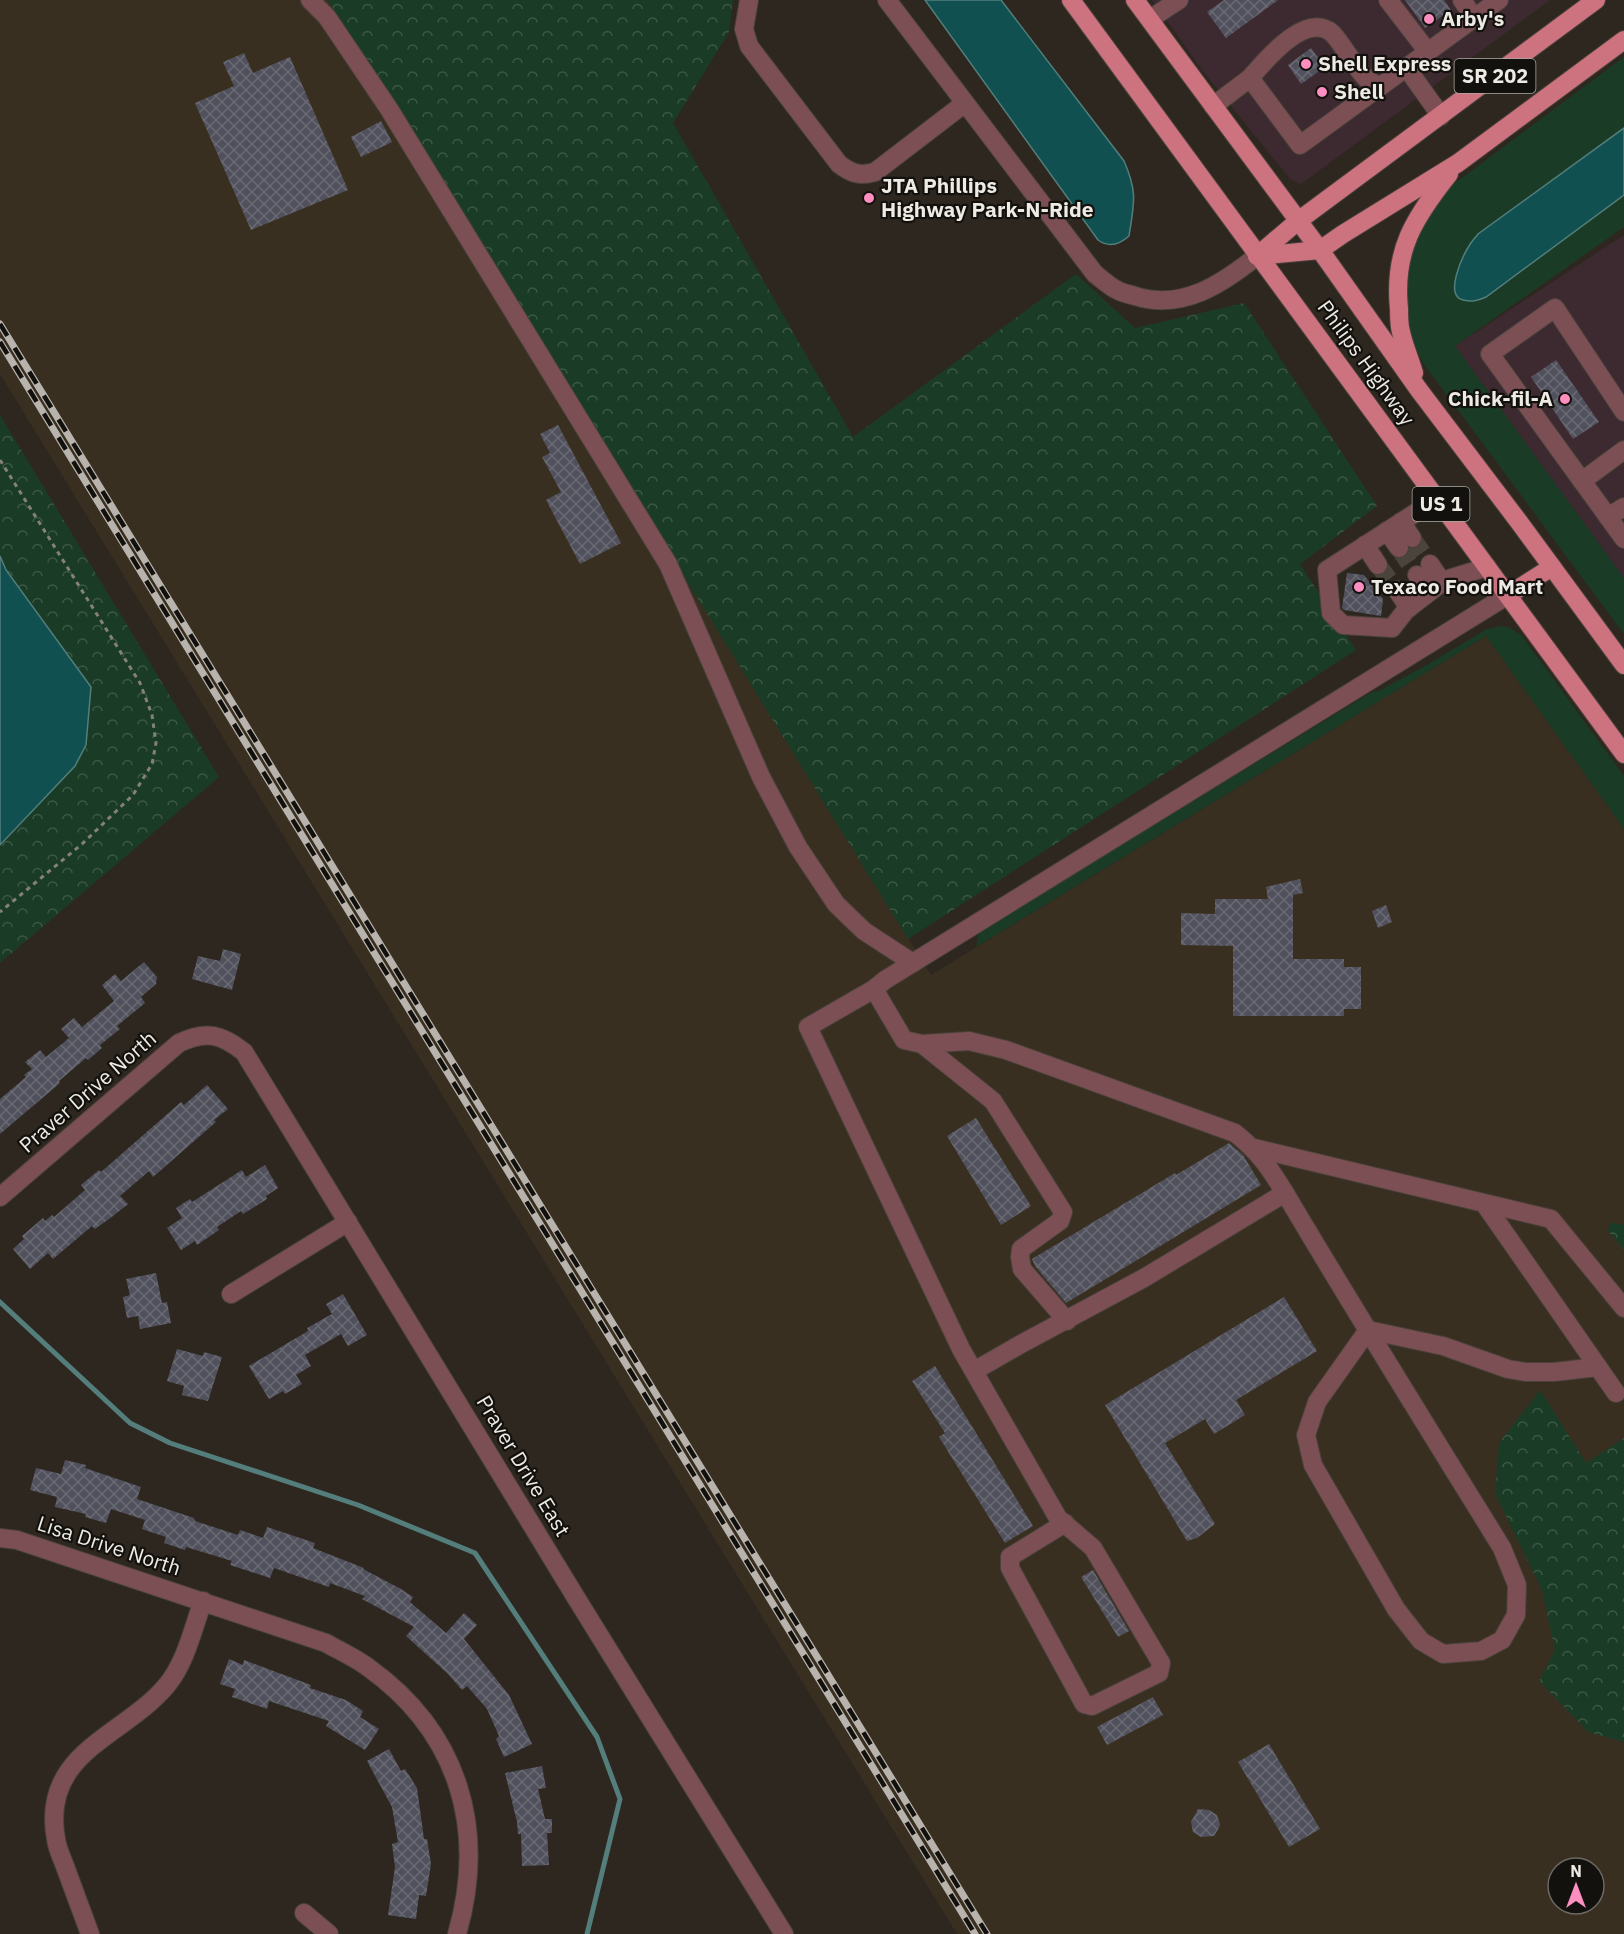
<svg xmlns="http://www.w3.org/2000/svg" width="1624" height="1934" viewBox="0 0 1624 1934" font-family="'IBM Plex Sans',sans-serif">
<defs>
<pattern id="forest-crowns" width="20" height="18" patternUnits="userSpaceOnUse" patternTransform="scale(1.5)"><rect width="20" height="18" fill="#1a3c26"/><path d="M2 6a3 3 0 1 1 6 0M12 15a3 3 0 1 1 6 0" fill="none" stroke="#3c5845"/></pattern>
<pattern id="building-cross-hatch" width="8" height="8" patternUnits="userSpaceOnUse" patternTransform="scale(1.5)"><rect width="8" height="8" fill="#51515d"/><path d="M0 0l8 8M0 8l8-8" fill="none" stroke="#6a6a74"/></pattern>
</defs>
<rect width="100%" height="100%" fill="#2e271f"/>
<!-- commercial -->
<g fill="#3c2a30">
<polygon points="1152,0 1550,0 1301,184 1290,179 1202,70"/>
<polygon points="1624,235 1624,578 1455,346"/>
</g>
<!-- built -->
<path fill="#392f21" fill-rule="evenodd" d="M0,0H328L931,975L1486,636L1624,829V1934H957L0,374ZM1558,1868H1594V1904H1558Z"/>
<!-- grass -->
<g fill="#1a3c26">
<polygon points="1624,57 1624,128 1478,234 1486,297 1624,195 1624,227 1455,346 1624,578 1624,634 1423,363 1408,330 1403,299 1414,236 1447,189"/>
<polygon points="1501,626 1508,627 1521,635 1624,776 1624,829 1486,636 976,947 979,932 1372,692 1378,691 1425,666 1487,629"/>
</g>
<!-- forest -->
<g fill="url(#forest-crowns)">
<polygon points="328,0 733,0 729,32 673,123 853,437 1076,274 1135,328 1244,303 1377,506 1300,564 1356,650 908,939"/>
<polygon points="0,415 219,777 0,963"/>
<polygon points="1611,1222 1624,1225 1624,1249 1608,1231"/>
<polygon points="1540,1390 1586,1463 1624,1438 1624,1742 1588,1732 1539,1681 1555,1650 1542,1590 1495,1494 1499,1443"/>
</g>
<!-- water -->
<g fill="#115050" stroke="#537e7c" stroke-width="1.5">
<path d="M925,0H1001L1124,161C1138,193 1134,203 1129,236C1119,245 1109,248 1098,240Z"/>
<path d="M1624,128V195L1486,297C1477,301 1472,302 1463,300C1444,296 1462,257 1469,246C1471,242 1475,238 1478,234Z"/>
<polygon points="0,556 6,570 91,687 86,745 75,766 0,845"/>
</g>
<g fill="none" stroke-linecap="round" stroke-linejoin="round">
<!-- stream -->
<polyline stroke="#537e7c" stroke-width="5" points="0,1302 130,1423 170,1443 358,1505 475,1553 597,1737 620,1799 587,1934"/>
</g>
<!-- building -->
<g fill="url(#building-cross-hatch)">
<polygon points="1224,0 1278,0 1226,38 1207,12"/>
<polygon points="1405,0 1444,0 1451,10 1425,28"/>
<polygon points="1311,48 1325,67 1301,84 1288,65"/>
<polygon points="244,53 253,73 290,57 348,190 251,230 195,103 234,86 223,62"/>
<polygon points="381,121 392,142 361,157 351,137"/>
<polygon points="1556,360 1599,422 1573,439 1531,377"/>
<polygon points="558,425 621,543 580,564 546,500 561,492 542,457 550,453 540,434"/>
<polygon points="1347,573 1364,575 1383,599 1381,616 1344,610 1342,608"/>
<polygon points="1300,879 1303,893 1293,895 1293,959 1344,959 1344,967 1361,967 1361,1009 1344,1009 1344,1016 1233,1016 1233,946 1181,945 1181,913 1215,914 1215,899 1268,899 1266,887"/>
<polygon points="1386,905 1392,922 1378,928 1372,911"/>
<polygon points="223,949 241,954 232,990 192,979 198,956 220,961"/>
<polygon points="144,962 157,977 156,984 141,997 145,1003 117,1026 120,1029 100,1045 102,1048 88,1060 86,1058 59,1081 60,1083 0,1134 0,1099 26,1077 24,1075 32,1069 25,1062 40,1050 46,1057 69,1038 61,1029 74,1018 82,1027 114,1001 102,985 115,974 121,981"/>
<polygon points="207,1085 228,1109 214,1120 216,1122 153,1177 149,1171 120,1196 128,1204 113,1216 95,1229 92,1226 53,1259 48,1253 30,1269 13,1249 24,1239 22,1236 43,1218 45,1221 52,1215 54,1217 85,1190 81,1185 99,1170 101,1172 181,1102 184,1105"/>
<polygon points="976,1118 1031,1206 1001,1225 947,1136"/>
<polygon points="1229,1143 1243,1155 1261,1185 1066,1303 1035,1266 1032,1259 1175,1173 1176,1175"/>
<polygon points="265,1165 278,1188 266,1196 267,1199 243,1214 241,1211 217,1227 219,1230 197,1245 195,1241 181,1250 167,1228 182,1218 176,1208 190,1199 192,1202 242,1170 246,1177"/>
<polygon points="156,1273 162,1303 167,1302 171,1323 140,1329 138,1316 127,1318 123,1297 130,1295 126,1279"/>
<polygon points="343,1294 367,1335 348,1346 341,1334 305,1355 311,1366 296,1375 302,1384 285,1394 283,1391 269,1399 249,1366 308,1331 307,1328 332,1314 326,1304"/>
<polygon points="1284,1297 1317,1351 1236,1400 1245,1415 1214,1434 1205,1419 1165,1443 1215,1524 1197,1538 1187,1541 1105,1405"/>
<polygon points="177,1349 203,1356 204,1352 222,1357 208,1401 182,1395 184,1386 167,1381"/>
<polygon points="935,1366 1033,1526 1005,1543 939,1437 945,1433 912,1381"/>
<polygon points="65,1460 86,1465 85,1468 141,1487 137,1499 194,1518 195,1521 238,1535 240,1530 263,1538 267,1527 315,1543 313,1548 364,1568 363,1569 401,1589 413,1597 410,1602 446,1633 464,1613 477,1625 464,1639 509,1695 532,1744 504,1757 496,1739 499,1736 487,1709 467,1686 462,1690 448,1674 406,1636 414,1627 362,1599 365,1596 330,1583 329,1587 274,1568 270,1578 230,1565 232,1561 186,1547 185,1550 164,1543 166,1537 142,1529 145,1520 111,1509 106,1523 85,1517 86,1514 55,1507 57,1497 30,1490 36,1468 61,1474"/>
<polygon points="1093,1570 1129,1631 1118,1637 1081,1577"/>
<polygon points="229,1659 243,1665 244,1660 311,1685 310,1688 346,1700 363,1711 360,1717 379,1729 365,1750 326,1726 329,1721 269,1701 267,1709 232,1697 235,1689 220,1684"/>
<polygon points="1153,1697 1163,1715 1107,1745 1097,1727"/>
<polygon points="1269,1744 1320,1829 1289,1847 1238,1762"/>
<polygon points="389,1749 401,1771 405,1769 417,1788 424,1839 427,1839 431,1864 426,1896 419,1895 416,1919 388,1915 395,1867 392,1844 398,1842 392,1807 367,1761"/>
<polygon points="542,1766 546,1788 538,1789 545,1819 552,1819 552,1833 547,1833 549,1865 522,1866 521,1834 518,1834 517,1822 505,1773"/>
<polygon points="1198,1809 1209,1810 1217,1815 1220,1824 1219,1828 1214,1836 1201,1837 1193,1832 1191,1822"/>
</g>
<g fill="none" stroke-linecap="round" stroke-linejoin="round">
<!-- minor-tunnel -->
<g stroke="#4b443d" stroke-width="18" stroke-dasharray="18 9" stroke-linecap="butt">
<polyline points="1412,538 1430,564"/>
<polyline points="1399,548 1417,575"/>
<polyline points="1378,565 1397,590"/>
</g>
<defs>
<g id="minor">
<polyline points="310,0 327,17 389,109 668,564 761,777 798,847 836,904 864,931 913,963"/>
<path d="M749,0L744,29L749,46L839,164C852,174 860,176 875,172L965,103"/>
<path d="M887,0L1095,274C1102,279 1109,286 1117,290C1122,293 1129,294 1135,296C1182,311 1222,284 1257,256"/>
<polyline points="1388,0 1428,52"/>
<polyline points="1462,0 1474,18"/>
<polyline points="1150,19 1179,0"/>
<polyline points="1406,67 1441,116"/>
<path d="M1250,78C1265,61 1305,11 1332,33C1340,41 1347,54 1354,63C1363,75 1366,82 1381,86"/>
<polyline points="1213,106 1250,78 1300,145 1499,0"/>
<polyline points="1624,412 1555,308 1490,354 1624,539"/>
<polyline points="1582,481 1624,450"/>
<polyline points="1437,499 1327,570 1331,613 1343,625 1392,628 1406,610 1445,580 1487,567"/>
<polyline points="1608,517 1624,507"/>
<polyline points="1401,522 1412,538"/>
<polyline points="1387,531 1399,548"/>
<polyline points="1365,545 1378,565"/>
<polyline points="1430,564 1442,582"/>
<polyline points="1417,575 1429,592"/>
<polyline points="1397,590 1409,608"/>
<path d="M874,989L904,1040L922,1044L969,1041L1006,1050L1235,1133C1259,1152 1269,1167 1285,1193L1144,1278L1021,1344L974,1371"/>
<polyline points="922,1044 993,1101 1063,1212 1060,1221 1021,1249 1020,1257 1022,1269 1067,1321"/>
<polyline points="1254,1148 1551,1219 1624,1308"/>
<path d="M1285,1193C1356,1313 1429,1430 1502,1548L1517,1585L1516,1615L1502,1640L1481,1651L1443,1654L1421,1641L1396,1609L1313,1465L1306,1435L1317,1402L1368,1330L1443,1346L1508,1369L1525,1372H1554L1598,1367"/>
<path d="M0,1197L179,1043C206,1030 221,1034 244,1052L575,1596L784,1934"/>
<polyline points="1484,1203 1616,1393"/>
<polyline points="231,1294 348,1222"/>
<polyline points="1065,1523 1010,1557 1010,1568 1084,1704 1092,1706 1159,1673 1161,1663 1093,1548 1058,1518 961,1349 808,1027 874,989 885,980 1508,595"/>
<path d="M0,1538L17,1540L326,1643C340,1651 356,1658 369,1668C459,1733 487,1829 457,1934"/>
<polyline points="304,1913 329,1934"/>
<path d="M90,1934C82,1912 74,1891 66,1869C63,1860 57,1849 56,1839C40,1752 124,1737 167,1685C186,1662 193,1628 203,1601"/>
</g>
<g id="major">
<polyline points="1071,0 1624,754"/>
<polyline points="1135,0 1320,250 1419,390 1519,522 1624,665"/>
<polyline points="1257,256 1320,250 1343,234 1458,163 1624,40"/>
<polyline points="1257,256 1298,221 1596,0"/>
<path d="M1414,373C1410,359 1404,346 1401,332C1399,325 1399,317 1399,309C1393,251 1414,218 1449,174"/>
<polyline points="1508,595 1552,567"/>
</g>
</defs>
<!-- minor casing -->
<use href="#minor" stroke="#49423b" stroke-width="20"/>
<!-- major casing -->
<use href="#major" stroke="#49423b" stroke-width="20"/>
<!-- path -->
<polyline stroke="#858079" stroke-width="3" stroke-dasharray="4.5 4.5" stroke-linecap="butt" points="0,460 140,683 152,715 156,743 152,764 133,795 82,844 0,912"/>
<!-- minor -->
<use href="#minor" stroke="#7c4f54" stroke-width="18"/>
<!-- major -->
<use href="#major" stroke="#cd727f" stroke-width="18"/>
<defs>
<g id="rail">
<polyline points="0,324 987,1934"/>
<polyline points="0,342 975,1934"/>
</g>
</defs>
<!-- rail casing -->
<use href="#rail" stroke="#b8b3ac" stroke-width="7"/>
<!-- rail -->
<use href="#rail" stroke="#13110d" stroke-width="4.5" stroke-dasharray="14" stroke-linecap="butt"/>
</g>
<!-- markers -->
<g fill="#fd8ec0" stroke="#13110d" stroke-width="2">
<circle cx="1429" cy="19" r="6"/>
<circle cx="1306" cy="64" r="6"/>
<circle cx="1322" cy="92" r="6"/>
<circle cx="869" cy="198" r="6"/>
<circle cx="1565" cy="399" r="6"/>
<circle cx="1359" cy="587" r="6"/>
</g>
<g text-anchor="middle" stroke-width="4.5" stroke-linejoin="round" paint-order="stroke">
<!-- shield labels -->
<g fill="#13110d" stroke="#aca9a4" stroke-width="1.5">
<rect x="1454.5" y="59" width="81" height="34" rx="4.5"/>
<rect x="1412.5" y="487" width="57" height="34" rx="4.5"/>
</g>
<g font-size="20" font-weight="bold" fill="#eeeae4">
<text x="1495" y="83">SR 202</text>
<text x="1441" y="511">US 1</text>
</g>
<!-- poi labels -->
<g font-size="21" font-weight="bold" fill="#eeeae4" stroke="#13110d" text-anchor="start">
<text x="1441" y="26">Arby's</text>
<text x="1318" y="71">Shell Express</text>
<text x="1334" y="99">Shell</text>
<text x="881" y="193">JTA Phillips<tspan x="881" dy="24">Highway Park-N-Ride</tspan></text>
<text x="1553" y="406" text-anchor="end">Chick-fil-A</text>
<text x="1371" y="594">Texaco Food Mart</text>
</g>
<!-- street labels -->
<g font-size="21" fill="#eeeae4" stroke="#13110d">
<text transform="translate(1366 363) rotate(54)" y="7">Philips Highway</text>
<text transform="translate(88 1092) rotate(-41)" y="7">Praver Drive North</text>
<text transform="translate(523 1466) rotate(59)" y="7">Praver Drive East</text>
<text transform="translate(109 1546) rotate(18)" y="7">Lisa Drive North</text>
</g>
</g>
<!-- north arrow -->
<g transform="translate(1576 1886)"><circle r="28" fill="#13110d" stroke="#6b6863" stroke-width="1.5"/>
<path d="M0-4.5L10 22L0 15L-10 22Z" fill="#fd8ec0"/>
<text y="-9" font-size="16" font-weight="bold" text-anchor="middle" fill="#eeeae4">N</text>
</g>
</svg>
